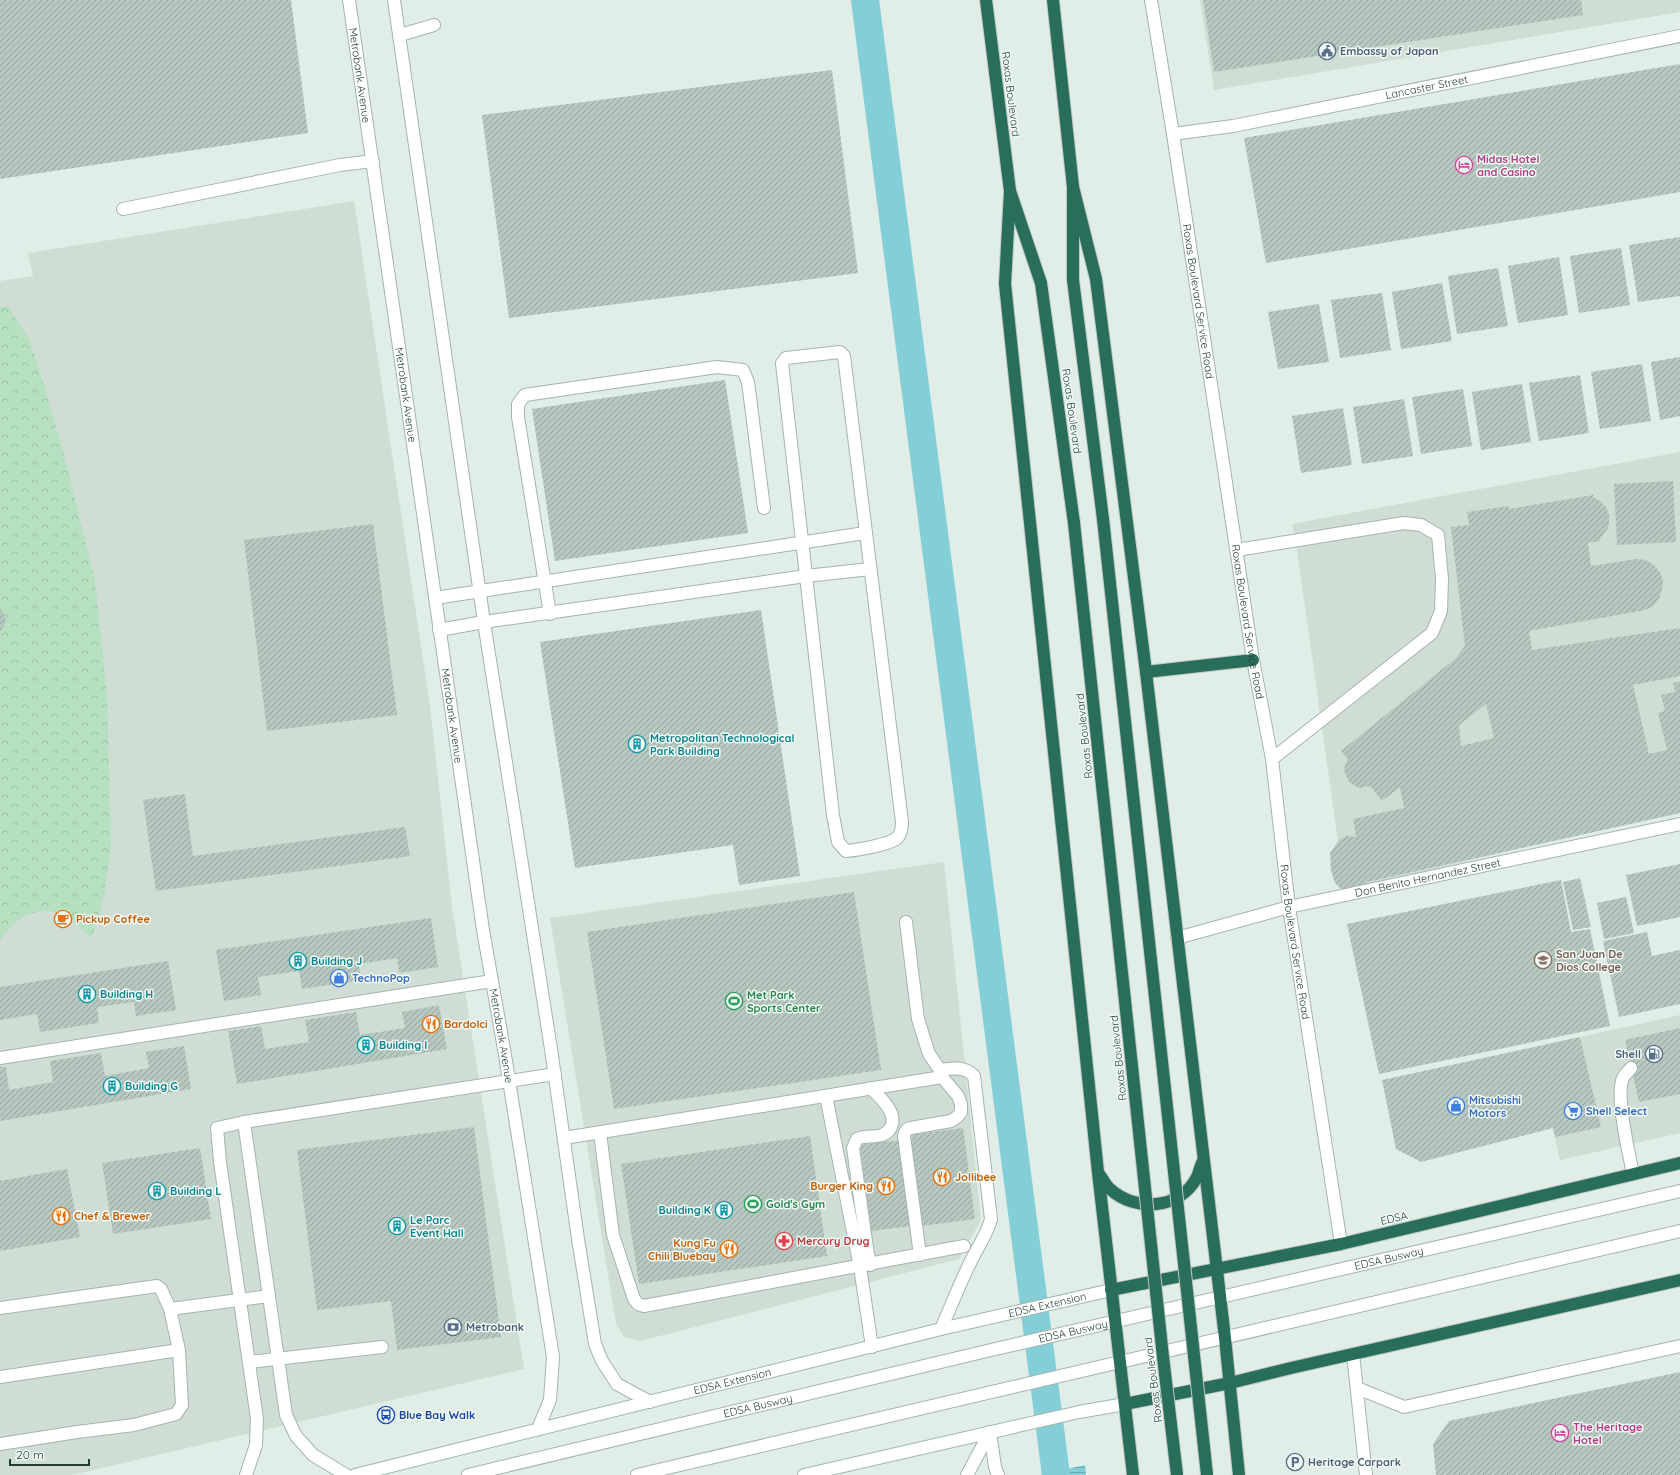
<svg xmlns="http://www.w3.org/2000/svg" width="1680" height="1475" viewBox="0 0 1680 1475" font-family="Quicksand,sans-serif">
<defs>
<pattern id="forest-crowns" width="20" height="18" patternUnits="userSpaceOnUse"><rect width="20" height="18" fill="#b7e0c0"/><path d="M2 6a3 3 0 1 1 6 0M12 15a3 3 0 1 1 6 0" fill="none" stroke="#9dc1a6"/></pattern>
<pattern id="water-rules" width="6" height="5" patternUnits="userSpaceOnUse"><rect width="6" height="5" fill="#84ced7"/><path d="M0 2.5h6" fill="none" stroke="#6ba9af"/></pattern>
<pattern id="building-hatch" width="6" height="6" patternUnits="userSpaceOnUse"><rect width="6" height="6" fill="#b6c8bf"/><path d="M-1 1l2-2M0 6l6-6M5 7l2-2" fill="none" stroke="#93a49c"/></pattern>
</defs>
<rect width="100%" height="100%" fill="#e1ede7"/>
<!-- built -->
<g fill="#cfddd5">
<polygon points="1200,0 1680,0 1680,12 1214,90"/>
<polygon points="354,201 430,706 452,907 524,1369 72,1475 0,1475 0,281 33,276 28,253"/>
<polygon points="1680,452 1680,809 1345,891 1296,543 1292,524"/>
<polygon points="944,862 981,1220 959,1259 640,1341 624,1337 616,1324 550,918"/>
<polygon points="1680,1015 1680,1133 1560,1160 1535,1047"/>
</g>
<!-- forest -->
<path fill="url(#forest-crowns)" d="M8,306L30,341L44,385L66,462L95,581L107,694L111,845L105,891L100,915L91,938C81,929 71,917 57,913C33,905 11,922 0,941V307Z"/>
<!-- water -->
<polygon fill="url(#water-rules)" points="1085,1465 1086,1475 1040,1475"/>
<g fill="none" stroke-linecap="round" stroke-linejoin="round">
<!-- canal -->
<polyline stroke="#84ced7" stroke-width="28" points="865,0 1056,1475"/>
</g>
<!-- building -->
<g fill="url(#building-hatch)" fill-rule="evenodd">
<polygon points="0,0 291,0 308,133 0,179"/>
<polygon points="1203,0 1581,0 1583,15 1214,72"/>
<polygon points="1680,64 1680,192 1266,263 1244,138"/>
<polygon points="832,70 858,273 509,318 482,115"/>
<polygon points="1680,237 1680,296 1638,302 1629,245"/>
<polygon points="1621,248 1630,305 1579,313 1570,256"/>
<polygon points="1559,257 1568,315 1518,323 1508,266"/>
<polygon points="1498,268 1508,326 1457,334 1448,276"/>
<polygon points="1442,283 1452,341 1401,349 1392,292"/>
<polygon points="1382,293 1391,350 1340,358 1331,300"/>
<polygon points="1319,304 1329,362 1278,369 1268,312"/>
<polygon points="1680,357 1680,416 1660,420 1651,362"/>
<polygon points="1642,364 1651,421 1600,429 1591,372"/>
<polygon points="1580,375 1589,433 1539,441 1529,383"/>
<polygon points="725,380 748,533 555,561 532,409"/>
<polygon points="1522,384 1531,442 1481,450 1472,392"/>
<polygon points="1463,389 1472,446 1421,454 1412,397"/>
<polygon points="1404,399 1413,456 1362,464 1353,407"/>
<polygon points="1343,408 1352,465 1301,473 1292,416"/>
<polygon points="1673,481 1676,542 1617,545 1614,484"/>
<path d="M1593,495V497L1600,501L1606,507L1609,515V522L1608,528L1600,539V541L1588,543L1591,566L1637,559L1646,560L1654,565L1660,572L1663,581L1662,590L1659,599L1653,606L1645,610L1529,631L1532,650L1680,628V676L1633,685L1649,754L1667,750L1658,713L1665,711L1661,695L1675,692L1673,683L1680,681V813L1367,882L1365,888L1343,891L1335,883L1331,871L1330,853L1339,840L1346,836L1356,837L1353,819L1404,808L1400,787L1382,801L1370,786L1359,788L1349,782L1344,771L1345,765L1348,759L1341,751L1455,659L1465,646L1451,527L1469,525L1467,512L1509,506V509ZM1486,704L1494,738L1461,746L1459,725Z"/>
<polygon points="373,524 397,715 267,731 244,540"/>
<polygon points="0,608 5,616 6,622 0,632"/>
<polygon points="761,610 800,876 739,885 733,845 575,868 540,642"/>
<polygon points="185,794 193,856 405,827 410,856 156,891 143,800"/>
<polygon points="1680,864 1680,917 1637,926 1626,875"/>
<polygon points="1580,878 1591,927 1573,930 1563,882"/>
<polygon points="1561,880 1571,932 1590,929 1610,1026 1379,1074 1347,924"/>
<polygon points="854,892 881,1070 614,1109 587,932"/>
<polygon points="1626,897 1634,933 1604,939 1597,903"/>
<polygon points="431,918 438,967 399,973 397,958 359,964 361,980 302,989 299,971 258,977 261,995 224,1001 216,950"/>
<polygon points="1647,932 1652,956 1680,950 1680,1004 1619,1017 1603,941"/>
<polygon points="168,961 176,1010 136,1016 134,1002 97,1007 99,1023 40,1032 37,1014 0,1020 0,987"/>
<polygon points="439,1005 447,1049 237,1084 228,1031 261,1026 265,1049 309,1042 305,1020 356,1012 360,1035 405,1028 402,1012"/>
<polygon points="1680,1028 1680,1094 1639,1102 1625,1040"/>
<polygon points="1580,1037 1601,1127 1555,1137 1553,1128 1421,1162 1396,1149 1382,1080"/>
<polygon points="184,1046 191,1089 0,1121 0,1067 6,1067 9,1090 53,1082 50,1061 101,1053 105,1076 149,1068 146,1052"/>
<polygon points="474,1127 501,1337 397,1350 391,1301 317,1310 297,1150"/>
<polygon points="963,1128 975,1219 921,1226 909,1135"/>
<polygon points="810,1136 827,1256 639,1284 621,1164"/>
<polygon points="900,1140 911,1226 871,1231 860,1145"/>
<polygon points="200,1148 211,1219 113,1234 102,1163"/>
<polygon points="67,1169 80,1237 0,1251 0,1181"/>
<polygon points="1680,1372 1680,1475 1436,1475 1433,1444 1449,1421"/>
</g>
<g fill="none" stroke-linecap="round" stroke-linejoin="round">
<defs>
<g id="lane">
<polyline points="400,35 434,25"/>
<polyline points="123,209 340,165 373,161"/>
<path d="M840,352L844,356L902,822C902,828 901,835 896,839C886,845 858,850 846,851L838,842L833,815L782,363L786,358Z"/>
<polyline points="1237,550 1404,523 1421,525 1438,535 1442,579 1441,611 1432,633 1272,759"/>
<polyline points="435,598 865,533"/>
<polyline points="550,614 518,417 518,404 525,395 717,367 743,370 748,382 764,508"/>
<polyline points="439,630 484,622 806,576 870,569"/>
<path d="M906,922L918,1019L929,1054L940,1070L942,1077L958,1096L961,1104V1112L957,1117L951,1121L911,1128C906,1129 905,1131 904,1136L920,1255"/>
<path d="M1631,1068C1629,1071 1625,1074 1623,1078C1615,1095 1629,1154 1633,1174"/>
<path d="M940,1070C953,1068 964,1066 974,1076L991,1219C987,1235 978,1246 971,1261C960,1283 951,1306 941,1329"/>
<polyline points="826,1096 860,1267 872,1347"/>
<polyline points="244,1122 286,1415 296,1436 313,1455 346,1475"/>
<polyline points="600,1133 613,1235 634,1299 638,1304 644,1306 964,1246"/>
<polyline points="564,1138 942,1077"/>
<path d="M870,1265L867,1248L853,1148L857,1139C865,1135 874,1138 882,1135C885,1134 889,1131 891,1127C898,1112 880,1098 871,1088"/>
<polyline points="0,1308 157,1286 161,1289 170,1309 179,1350 182,1405 176,1414 134,1425 77,1432 0,1444"/>
<polyline points="170,1309 269,1296"/>
<polyline points="250,1362 382,1347"/>
<polyline points="0,1377 179,1350"/>
<polyline points="1357,1388 1404,1407 1680,1346"/>
<polyline points="990,1432 995,1467 998,1475"/>
<polyline points="246,1475 256,1445 257,1419 220,1162 217,1128 244,1122 555,1074"/>
<path id="s1" d="M468,1475L991,1350L1680,1191"/>
<polyline points="637,1475 1680,1231"/>
<polyline points="967,1475 990,1432"/>
</g>
<g id="street">
<path id="s2" d="M349,0L483,930L505,1055L553,1357L550,1400L538,1429"/>
<polyline points="394,0 484,622 551,1049 578,1239 595,1344 602,1361 617,1384 650,1402"/>
<path id="s3" d="M1151,0L1173,134L1253,660L1272,759L1289,907L1341,1244"/>
<path id="s4" d="M1173,134L1233,126L1680,36"/>
<path id="s5" d="M1177,938L1289,907L1680,824"/>
<polyline points="0,1058 492,981"/>
<polyline points="1353,1354 1366,1475"/>
</g>
<g id="secondary">
<path id="s6" d="M355,1475L941,1329L1111,1290"/>
<polyline points="804,1475 1079,1412 1125,1404"/>
</g>
<g id="highway">
<polyline points="986,0 1010,191 1041,283 1074,523"/>
<polyline points="1053,0 1073,187 1073,280 1103,519"/>
<polyline points="1073,187 1096,279 1146,672 1225,1338 1239,1475"/>
<polyline points="1010,191 1005,284 1098,1172 1133,1475"/>
<polyline points="1146,672 1253,660"/>
<path d="M1099,1174C1103,1179 1106,1186 1110,1189C1135,1212 1180,1210 1197,1177C1199,1173 1200,1167 1202,1163"/>
<polyline points="1111,1290 1341,1244 1680,1163"/>
<polyline points="1125,1404 1230,1383 1291,1368 1680,1280"/>
</g>
</defs>
<!-- lane casing -->
<use href="#lane" stroke="#a3b5ae" stroke-width="14"/>
<!-- street casing -->
<use href="#street" stroke="#a3b5ae" stroke-width="14"/>
<!-- secondary casing -->
<use href="#secondary" stroke="#9eb9ae" stroke-width="14"/>
<!-- highway casing -->
<use href="#highway" stroke="#c0c9c6" stroke-width="14"/>
<!-- lane -->
<use href="#lane" stroke="#fff" stroke-width="12"/>
<!-- street -->
<use href="#street" stroke="#fff" stroke-width="12"/>
<!-- secondary -->
<use href="#secondary" stroke="#fff" stroke-width="12"/>
<!-- highway -->
<use href="#highway" stroke="#296d5b" stroke-width="12"/>
<defs>
<g id="highway-bridge">
<polyline points="1103,519 1207,1475"/>
<polyline points="1074,523 1163,1357 1177,1475"/>
</g>
</defs>
<!-- highway-bridge casing -->
<use href="#highway-bridge" stroke="#c0c9c6" stroke-width="14" stroke-linecap="butt"/>
<!-- highway-bridge -->
<use href="#highway-bridge" stroke="#296d5b" stroke-width="12"/>
</g>
<!-- icons -->
<defs>
<symbol id="civic-ring" viewBox="-11 -11 22 22"><circle r="9.5" fill="#f1f9f5" stroke="#5c6f8a" stroke-width="1.5"/><path d="M-.6-6.5H3V-4.5H.6V-3L4-1V1h2V6H-6V1h2V-1L-.6-3ZM-1.2 2.5V6h2.4V2.5Z" fill="#5c6f8a"/></symbol>
<symbol id="hotel-ring" viewBox="-11 -11 22 22"><circle r="9.5" fill="#f1f9f5" stroke="#d1479c" stroke-width="1.5"/><path d="M-6-4.5h1.5V1H6V5H4.5V3h-9V5H-6ZM-4 0a1.8 1.8 0 1 1 3.6 0ZM.5 0V-2.5h3Q6-2.5 6 0Z" fill="#d1479c"/></symbol>
<symbol id="building-ring" viewBox="-11 -11 22 22"><circle r="9.5" fill="#f1f9f5" stroke="#0f9aa8" stroke-width="1.5"/><path d="M-4-6H4V6H1V3H-1V6H-4ZM-2.5-4.3h1.7v1.8h-1.7ZM.8-4.3h1.7v1.8H.8ZM-2.5-1h1.7V.8h-1.7ZM.8-1h1.7V.8H.8Z" fill="#0f9aa8"/></symbol>
<symbol id="cafe-ring" viewBox="-11 -11 22 22"><circle r="9.5" fill="#f1f9f5" stroke="#e8710a" stroke-width="1.5"/><path d="M-5.5-4.5H6V0H3Q3 3.5 0 3.5H-2.5Q-5.5 3.5-5.5 0ZM3-3.2v2h1.7v-2ZM-6 4.5H4V6H-6Z" fill="#e8710a"/></symbol>
<symbol id="university-ring" viewBox="-11 -11 22 22"><circle r="9.5" fill="#f1f9f5" stroke="#8d6e63" stroke-width="1.5"/><path d="M0-5L7-2L0 1L-7-2ZM-4 1L0 2.5L4 1V4Q0 6-4 4Z" fill="#8d6e63"/></symbol>
<symbol id="shop-ring" viewBox="-11 -11 22 22"><circle r="9.5" fill="#f1f9f5" stroke="#3f7fe0" stroke-width="1.5"/><path d="M-5-2.5h2.3a2.7 3.5 0 0 1 5.4 0H5L5.5 6h-11ZM-1.5-2.5h3a1.5 2.3 0 0 0-3 0Z" fill="#3f7fe0"/></symbol>
<symbol id="stadium-ring" viewBox="-11 -11 22 22"><circle r="9.5" fill="#f1f9f5" stroke="#2e9e5b" stroke-width="1.5"/><path d="M0-5a6.5 5 0 1 0 0 10a6.5 5 0 1 0 0-10ZM-3.5-1.8h7v3.6h-7Z" fill="#2e9e5b"/></symbol>
<symbol id="restaurant-ring" viewBox="-11 -11 22 22"><circle r="9.5" fill="#f1f9f5" stroke="#e8710a" stroke-width="1.5"/><path d="M-5-6h1v4h1v-4h1v4h1v-4h1v5L-1.5 .5V6h-2V.5L-5-1ZM5-6V6H3V1.5H1.5Q1.5-4 5-6Z" fill="#e8710a"/></symbol>
<symbol id="fuel-ring" viewBox="-11 -11 22 22"><circle r="9.5" fill="#f1f9f5" stroke="#5c6f8a" stroke-width="1.5"/><path d="M-5.5-6h7V0h2V4h1.3V-2.5L3-4.5l.8-.8L6-3V5H2.5V1h-1V6h-7ZM-4.2-4.7v3.2H.2V-4.7Z" fill="#5c6f8a"/></symbol>
<symbol id="supermarket-ring" viewBox="-11 -11 22 22"><circle r="9.5" fill="#f1f9f5" stroke="#3f7fe0" stroke-width="1.5"/><path d="M-6-5.5h2.5l.6 2H6L4.5 2H-2.5L-4.4-4H-6ZM-1.5 3.2a1.3 1.3 0 1 0 .1 0ZM3 3.2a1.3 1.3 0 1 0 .1 0Z" fill="#3f7fe0"/></symbol>
<symbol id="pharmacy-ring" viewBox="-11 -11 22 22"><circle r="9.5" fill="#f1f9f5" stroke="#e0444e" stroke-width="1.5"/><path d="M-2-6h4v4h4v4h-4v4h-4v-4h-4v-4h4Z" fill="#e0444e"/></symbol>
<symbol id="bank-ring" viewBox="-11 -11 22 22"><circle r="9.5" fill="#f1f9f5" stroke="#5c6f8a" stroke-width="1.5"/><path d="M-6-4H6V4H-6ZM0-2.3a2.3 2.3 0 1 0 0 4.6a2.3 2.3 0 1 0 0-4.6Z" fill="#5c6f8a"/></symbol>
<symbol id="bus-ring" viewBox="-11 -11 22 22"><circle r="9.5" fill="#f1f9f5" stroke="#1a4fb4" stroke-width="1.5"/><path d="M-5-6H5V4H4V6H2V4H-2V6H-4V4H-5ZM-3.5-4V0h7V-4ZM-3.5 1.2v1.5H-2V1.2ZM2 1.2v1.5H3.5V1.2Z" fill="#1a4fb4"/></symbol>
<symbol id="parking-ring" viewBox="-11 -11 22 22"><circle r="9.5" fill="#f1f9f5" stroke="#5c6f8a" stroke-width="1.5"/><path d="M-3.5-5.5H1a3.5 3.5 0 0 1 0 7H-1V5.5H-3.5ZM-1-3.4V-.6H.8a1.4 1.4 0 0 0 0-2.8Z" fill="#5c6f8a"/></symbol>
</defs>
<g fill-rule="evenodd">
<use href="#civic-ring" x="1317" y="41" width="20" height="20"/>
<use href="#hotel-ring" x="1454" y="155" width="20" height="20"/>
<use href="#building-ring" x="627" y="734" width="20" height="20"/>
<use href="#cafe-ring" x="53" y="909" width="20" height="20"/>
<use href="#university-ring" x="1533" y="950" width="20" height="20"/>
<use href="#building-ring" x="288" y="951" width="20" height="20"/>
<use href="#shop-ring" x="329" y="968" width="20" height="20"/>
<use href="#building-ring" x="77" y="984" width="20" height="20"/>
<use href="#stadium-ring" x="724" y="991" width="20" height="20"/>
<use href="#restaurant-ring" x="421" y="1014" width="20" height="20"/>
<use href="#building-ring" x="356" y="1035" width="20" height="20"/>
<use href="#fuel-ring" x="1644" y="1044" width="20" height="20"/>
<use href="#building-ring" x="102" y="1076" width="20" height="20"/>
<use href="#shop-ring" x="1446" y="1096" width="20" height="20"/>
<use href="#supermarket-ring" x="1563" y="1101" width="20" height="20"/>
<use href="#restaurant-ring" x="932" y="1167" width="20" height="20"/>
<use href="#restaurant-ring" x="876" y="1176" width="20" height="20"/>
<use href="#building-ring" x="147" y="1181" width="20" height="20"/>
<use href="#stadium-ring" x="743" y="1194" width="20" height="20"/>
<use href="#building-ring" x="714" y="1200" width="20" height="20"/>
<use href="#restaurant-ring" x="51" y="1206" width="20" height="20"/>
<use href="#building-ring" x="387" y="1216" width="20" height="20"/>
<use href="#pharmacy-ring" x="774" y="1231" width="20" height="20"/>
<use href="#restaurant-ring" x="719" y="1239" width="20" height="20"/>
<use href="#bank-ring" x="443" y="1317" width="20" height="20"/>
<use href="#bus-ring" x="376" y="1405" width="20" height="20"/>
<use href="#hotel-ring" x="1550" y="1423" width="20" height="20"/>
<use href="#parking-ring" x="1285" y="1452" width="20" height="20"/>
</g>
<g text-anchor="middle" stroke-width="3" stroke-linejoin="round" paint-order="stroke">
<!-- service labels -->
<g font-size="11" font-weight="bold" fill="#4e5e75" stroke="#f1f9f5" text-anchor="start">
<text x="1340" y="55">Embassy of Japan</text>
<text x="1641" y="1058" text-anchor="end">Shell</text>
<text x="466" y="1331">Metrobank</text>
<text x="1308" y="1466">Heritage Carpark</text>
</g>
<!-- street labels -->
<g font-size="11" fill="#1f3f35" stroke="#f1f9f5">
<text dy="4" stroke="none"><textPath href="#s2" startOffset="76">Metrobank Avenue</textPath></text>
<text dy="4" stroke="none"><textPath href="#s4" startOffset="258">Lancaster Street</textPath></text>
<text transform="translate(1011 94) rotate(83)" y="4">Roxas Boulevard</text>
<text dy="4" stroke="none"><textPath href="#s3" startOffset="305">Roxas Boulevard Service Road</textPath></text>
<text dy="4" stroke="none"><textPath href="#s2" startOffset="399">Metrobank Avenue</textPath></text>
<text transform="translate(1072 411) rotate(82)" y="4">Roxas Boulevard</text>
<text dy="4" stroke="none"><textPath href="#s3" startOffset="629">Roxas Boulevard Service Road</textPath></text>
<text dy="4" stroke="none"><textPath href="#s2" startOffset="723">Metrobank Avenue</textPath></text>
<text transform="translate(1084 736) rotate(-96)" y="4">Roxas Boulevard</text>
<text dy="4" stroke="none"><textPath href="#s5" startOffset="258">Don Benito Hernandez Street</textPath></text>
<text dy="4" stroke="none"><textPath href="#s3" startOffset="953">Roxas Boulevard Service Road</textPath></text>
<text dy="4" stroke="none"><textPath href="#s2" startOffset="1047">Metrobank Avenue</textPath></text>
<text transform="translate(1118 1058) rotate(-96)" y="4">Roxas Boulevard</text>
<text transform="translate(1394 1218) rotate(-13)" y="4">EDSA</text>
<text dy="4" stroke="none"><textPath href="#s1" startOffset="946">EDSA Busway</textPath></text>
<text dy="4" stroke="none"><textPath href="#s6" startOffset="713">EDSA Extension</textPath></text>
<text dy="4" stroke="none"><textPath href="#s1" startOffset="622">EDSA Busway</textPath></text>
<text transform="translate(1153 1380) rotate(-97)" y="4">Roxas Boulevard</text>
<text dy="4" stroke="none"><textPath href="#s6" startOffset="389">EDSA Extension</textPath></text>
<text dy="4" stroke="none"><textPath href="#s1" startOffset="298">EDSA Busway</textPath></text>
</g>
<!-- hotel labels -->
<g font-size="11" font-weight="bold" fill="#b23c85" stroke="#f1f9f5" text-anchor="start">
<text x="1477" y="163">Midas Hotel<tspan x="1477" dy="13">and Casino</tspan></text>
<text x="1573" y="1431">The Heritage<tspan x="1573" dy="13">Hotel</tspan></text>
</g>
<!-- culture labels -->
<g font-size="11" font-weight="bold" fill="#0d838f" stroke="#f1f9f5" text-anchor="start">
<text x="650" y="742">Metropolitan Technological<tspan x="650" dy="13">Park Building</tspan></text>
<text x="311" y="965">Building J</text>
<text x="100" y="998">Building H</text>
<text x="379" y="1049">Building I</text>
<text x="125" y="1090">Building G</text>
<text x="170" y="1195">Building L</text>
<text x="711" y="1214" text-anchor="end">Building K</text>
<text x="410" y="1224">Le Parc<tspan x="410" dy="13">Event Hall</tspan></text>
</g>
<!-- food labels -->
<g font-size="11" font-weight="bold" fill="#c56008" stroke="#f1f9f5" text-anchor="start">
<text x="76" y="923">Pickup Coffee</text>
<text x="444" y="1028">Bardolci</text>
<text x="955" y="1181">Jollibee</text>
<text x="873" y="1190" text-anchor="end">Burger King</text>
<text x="74" y="1220">Chef &amp; Brewer</text>
<text x="716" y="1247" text-anchor="end">Kung Fu<tspan x="716" dy="13">Chili Bluebay</tspan></text>
</g>
<!-- education labels -->
<g font-size="11" font-weight="bold" fill="#785e54" stroke="#f1f9f5" text-anchor="start">
<text x="1556" y="958">San Juan De<tspan x="1556" dy="13">Dios College</tspan></text>
</g>
<!-- shop labels -->
<g font-size="11" font-weight="bold" fill="#366cbe" stroke="#f1f9f5" text-anchor="start">
<text x="352" y="982">TechnoPop</text>
<text x="1469" y="1104">Mitsubishi<tspan x="1469" dy="13">Motors</tspan></text>
<text x="1586" y="1115">Shell Select</text>
</g>
<!-- leisure labels -->
<g font-size="11" font-weight="bold" fill="#27864d" stroke="#f1f9f5" text-anchor="start">
<text x="747" y="999">Met Park<tspan x="747" dy="13">Sports Center</tspan></text>
<text x="766" y="1208">Gold's Gym</text>
</g>
<!-- health labels -->
<g font-size="11" font-weight="bold" fill="#be3a42" stroke="#f1f9f5" text-anchor="start">
<text x="797" y="1245">Mercury Drug</text>
</g>
<!-- transit labels -->
<g font-size="11" font-weight="bold" fill="#164399" stroke="#f1f9f5" text-anchor="start">
<text x="399" y="1419">Blue Bay Walk</text>
</g>
</g>
<!-- scale -->
<path d="M10 1459v6h79v-6" fill="none" stroke="#1f3f35" stroke-width="2"/>
<text x="16" y="1459" font-size="12" fill="#1f3f35" stroke="#f1f9f5" stroke-width="3" paint-order="stroke">20 m</text>
</svg>
